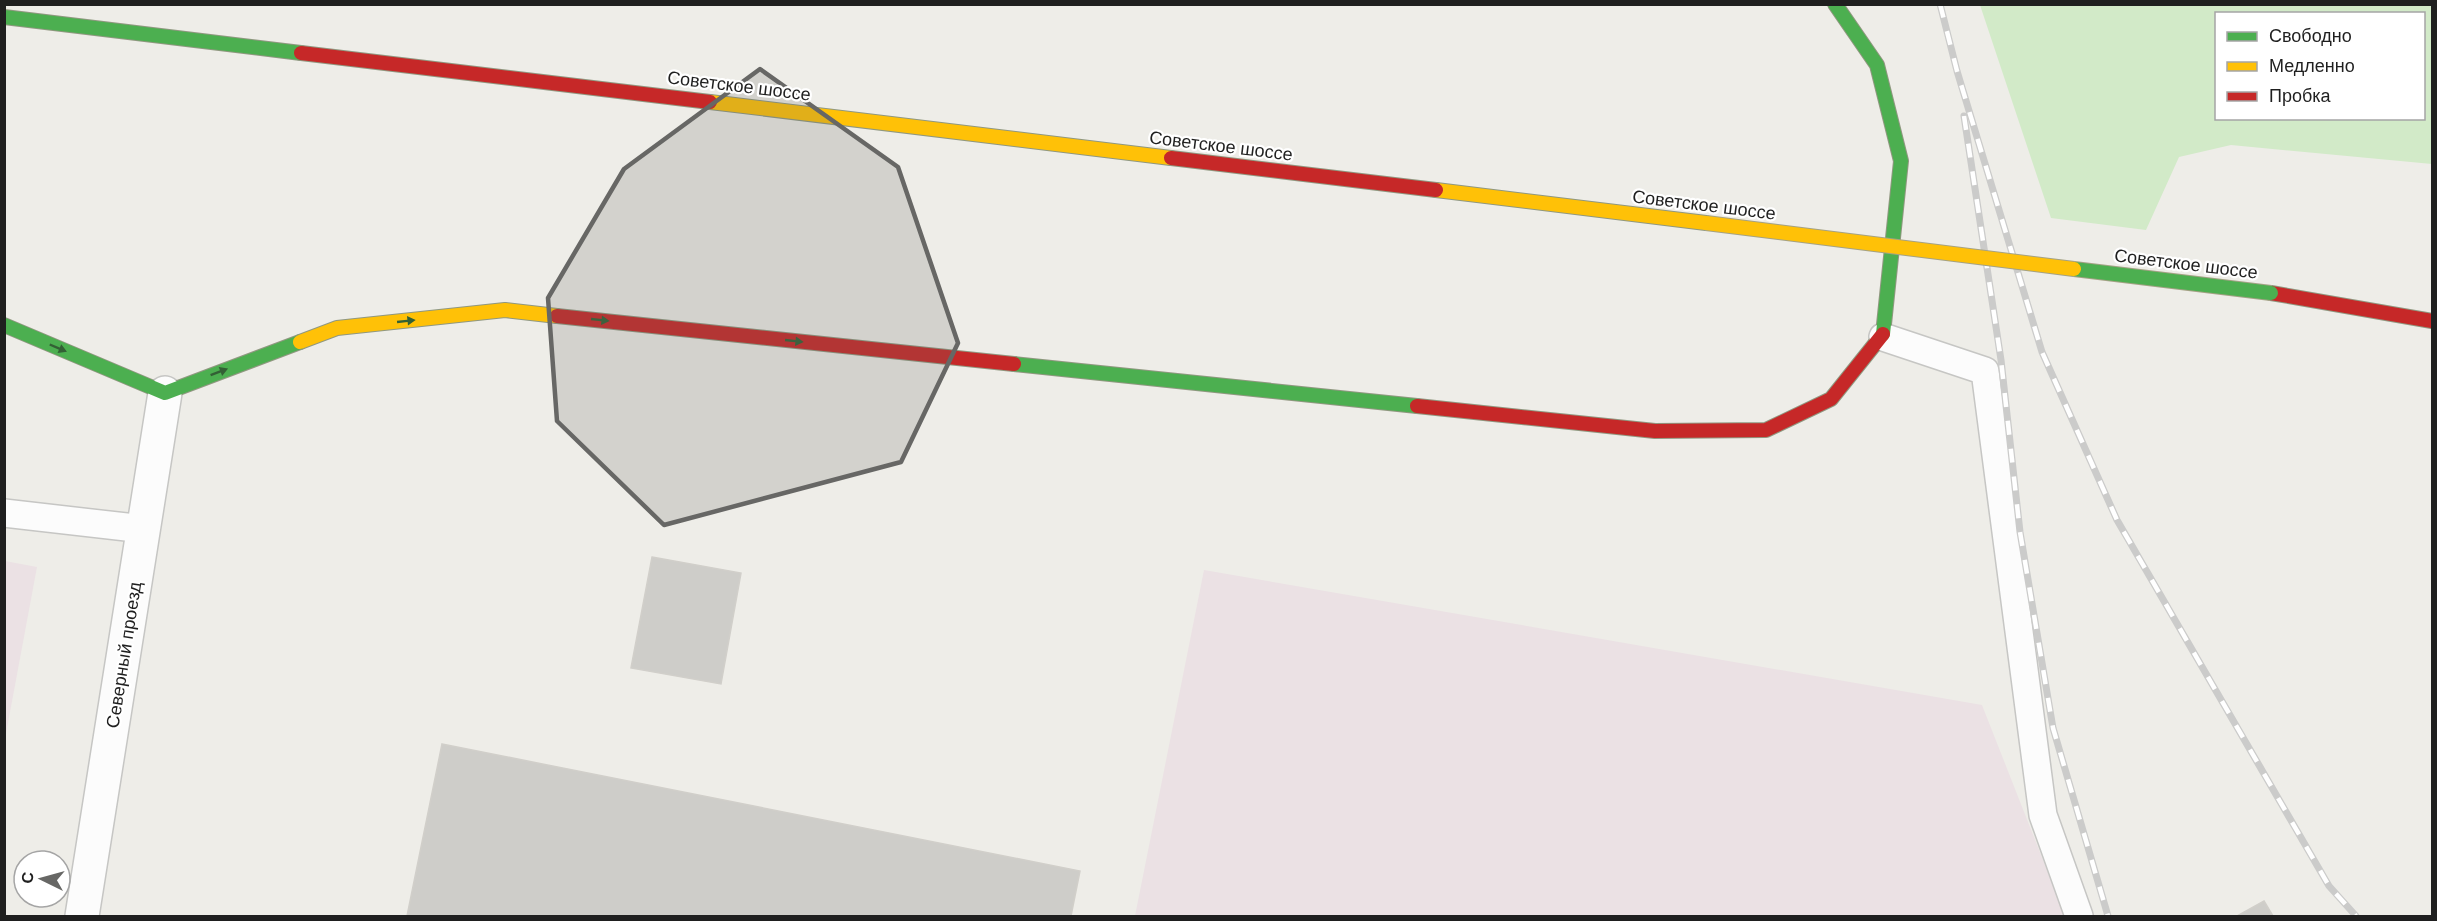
<svg xmlns="http://www.w3.org/2000/svg" width="2437" height="921" viewBox="0 0 2437 921" font-family="'DM Sans',sans-serif">
<rect width="100%" height="100%" fill="#eeede8"/>
<!-- industrial -->
<g fill="#ebe1e4">
<polygon points="5,561 37,567 5,739 4,561"/>
<polygon points="1204,570 1982,705 2065,916 1135,916"/>
</g>
<!-- grass -->
<path fill="#d2eac8" fill-rule="evenodd" d="M1980,5H2432V164L2231,145L2179,157L2146,230L2051,218ZM2216,14H2424V118H2216Z"/>
<!-- building -->
<g fill="#cecdc9" stroke="#d1cfca" stroke-width="1.5">
<polygon points="652,557 741,573 721,684 631,668"/>
<polygon points="442,744 1080,871 1071,916 407,916"/>
<polygon points="2264,901 2273,916 2237,916"/>
</g>
<g fill="none" stroke-linecap="round" stroke-linejoin="round">
<defs>
<g id="lane">
<polyline points="1883,337 1985,371 2043,815 2079,916"/>
<polyline points="4,513 144,529"/>
</g>
<polyline id="street" points="82,916 165,393"/>
<g id="fast">
<polyline points="1835,4 1877,65 1901,161 1883,334"/>
<polyline points="4,17 301,53"/>
<polyline points="4,325 165,393 300,342"/>
<polyline points="1014,364 1417,406"/>
</g>
<g id="slow">
<polyline points="710,102 1171,158"/>
<polyline points="1436,190 1706,223"/>
<polyline points="300,342 337,328 505,310 557,316"/>
</g>
<g id="jam">
<polyline points="301,53 710,102"/>
<polyline points="1171,158 1436,190"/>
<polyline points="2271,293 2432,321"/>
<polyline points="557,316 1014,364"/>
<polyline points="1417,406 1655,431 1766,430 1831,399 1883,334"/>
</g>
</defs>
<!-- lane casing -->
<use href="#lane" stroke="#c6c6c4" stroke-width="30"/>
<!-- street casing -->
<use href="#street" stroke="#c6c6c4" stroke-width="36"/>
<!-- fast casing -->
<use href="#fast" stroke="#909880" stroke-width="16"/>
<!-- slow casing -->
<use href="#slow" stroke="#909880" stroke-width="16"/>
<!-- jam casing -->
<use href="#jam" stroke="#909880" stroke-width="16"/>
<!-- lane -->
<use href="#lane" stroke="#fcfcfc" stroke-width="27"/>
<!-- street -->
<use href="#street" stroke="#fcfcfc" stroke-width="33"/>
<!-- fast -->
<use href="#fast" stroke="#4caf50" stroke-width="14"/>
<!-- slow -->
<use href="#slow" stroke="#ffc107" stroke-width="14"/>
<!-- jam -->
<use href="#jam" stroke="#c62828" stroke-width="14"/>
<defs>
<g id="rail">
<polyline points="1940,4 1957,71 2042,352 2117,520 2329,886 2356,916"/>
<polyline points="1964,116 2001,360 2020,532 2053,728 2108,916"/>
</g>
</defs>
<!-- rail casing -->
<use href="#rail" stroke="#cbcbca" stroke-width="7"/>
<!-- rail -->
<use href="#rail" stroke="#fff" stroke-width="4.5" stroke-dasharray="14" stroke-linecap="butt"/>
<defs>
<polyline id="fast-bridge" points="2074,269 2271,293"/>
<polyline id="slow-bridge" points="1706,223 2074,269"/>
</defs>
<!-- fast-bridge casing -->
<use href="#fast-bridge" stroke="#a4a285" stroke-width="16" stroke-linecap="butt"/>
<!-- slow-bridge casing -->
<use href="#slow-bridge" stroke="#a4a285" stroke-width="16" stroke-linecap="butt"/>
<!-- fast-bridge -->
<use href="#fast-bridge" stroke="#4caf50" stroke-width="14"/>
<!-- slow-bridge -->
<use href="#slow-bridge" stroke="#ffc107" stroke-width="14"/>
</g>
<!-- one-way arrows -->
<defs><path id="oneway-solid" d="M-6-.8H1V-3.2L6.5 0L1 3.2V.8H-6Z" transform="scale(1.5)"/></defs>
<g fill="#336035">
<use href="#oneway-solid" transform="translate(600 320) rotate(6)"/>
<use href="#oneway-solid" transform="translate(406 321) rotate(-6)"/>
<use href="#oneway-solid" transform="translate(794 341) rotate(6)"/>
<use href="#oneway-solid" transform="translate(58 348) rotate(23)"/>
<use href="#oneway-solid" transform="translate(219 372) rotate(-21)"/>
</g>
<!-- marked area -->
<path fill="#676765" fill-opacity="0.2" stroke="#676765" stroke-width="4.5" stroke-linejoin="round" d="M760,69L898,167L958,343L901,462L664,525L557,421L548,298L624,169Z"/>
<g text-anchor="middle" stroke-width="4.5" stroke-linejoin="round" paint-order="stroke">
<!-- street labels -->
<g font-size="18" fill="#1f1f1f" stroke="#fff">
<text transform="translate(739 86) rotate(7)" y="6">Советское шоссе</text>
<text transform="translate(1221 146) rotate(7)" y="6">Советское шоссе</text>
<text transform="translate(1704 205) rotate(7)" y="6">Советское шоссе</text>
<text transform="translate(2186 264) rotate(7)" y="6">Советское шоссе</text>
<text transform="translate(124 655) rotate(-81)" y="6">Северный проезд</text>
</g>
</g>
<!-- border -->
<rect width="2437" height="921" fill="none" stroke="#1f1f1f" stroke-width="12"/>
<!-- legend -->
<rect x="2215" y="12" width="210" height="108" fill="#ffffff" stroke="#a5a5a5" stroke-width="1.5"/>
<rect x="2227" y="32" width="30" height="9" fill="#4caf50" stroke="#a5a5a5" stroke-width="1.5"/>
<text x="2269" y="42" font-size="18" fill="#1f1f1f">Свободно</text>
<rect x="2227" y="62" width="30" height="9" fill="#ffc107" stroke="#a5a5a5" stroke-width="1.5"/>
<text x="2269" y="72" font-size="18" fill="#1f1f1f">Медленно</text>
<rect x="2227" y="92" width="30" height="9" fill="#c62828" stroke="#a5a5a5" stroke-width="1.5"/>
<text x="2269" y="102" font-size="18" fill="#1f1f1f">Пробка</text>
<!-- north arrow -->
<g transform="translate(42 879) rotate(275)"><circle r="28" fill="#ffffff" stroke="#a5a5a5" stroke-width="1.5"/>
<path d="M0-4.5L10 22L0 15L-10 22Z" fill="#676765"/>
<text y="-9" font-size="16" font-weight="bold" text-anchor="middle" fill="#1f1f1f">С</text>
</g>
</svg>
